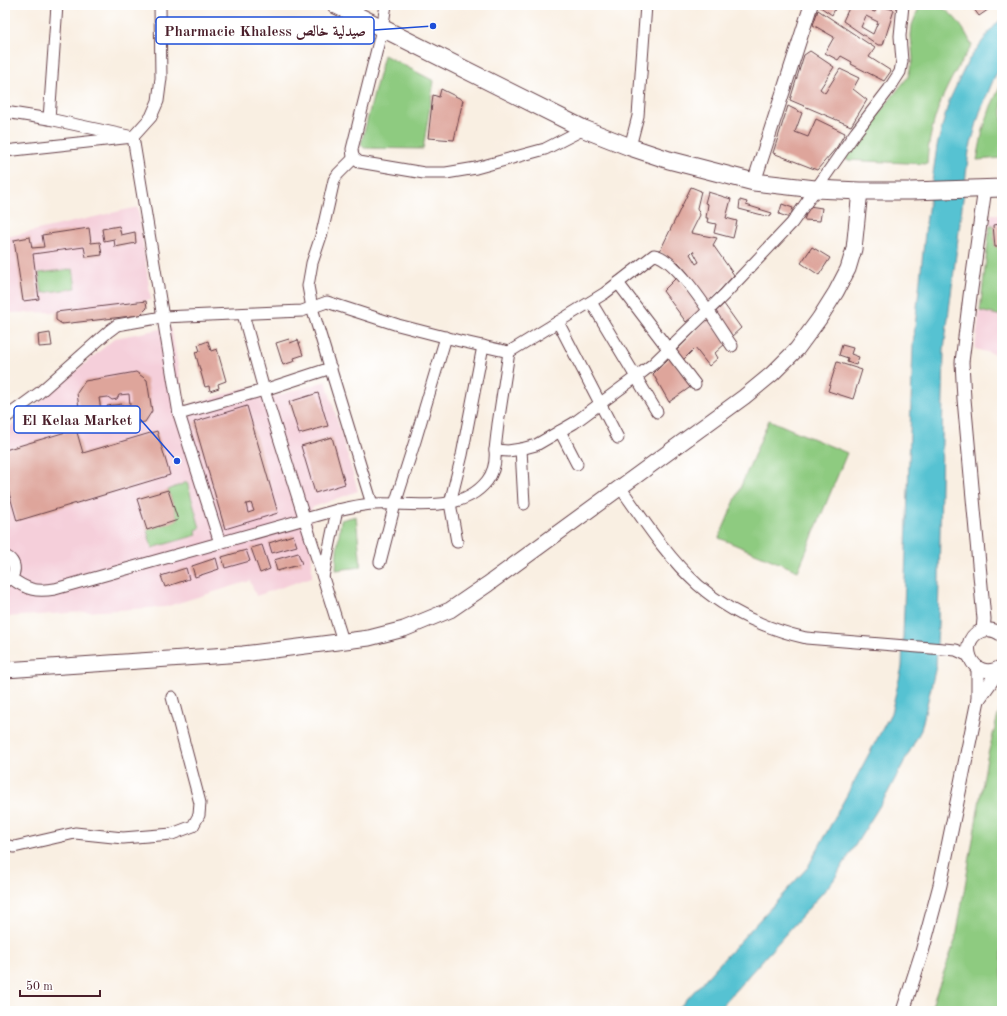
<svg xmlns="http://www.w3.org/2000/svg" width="1007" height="1016" viewBox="0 0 1007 1016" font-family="'Old Standard TT',Amiri,serif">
<rect width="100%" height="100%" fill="#fff"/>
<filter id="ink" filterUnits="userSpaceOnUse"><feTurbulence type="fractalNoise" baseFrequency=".025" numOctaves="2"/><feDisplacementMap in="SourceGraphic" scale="8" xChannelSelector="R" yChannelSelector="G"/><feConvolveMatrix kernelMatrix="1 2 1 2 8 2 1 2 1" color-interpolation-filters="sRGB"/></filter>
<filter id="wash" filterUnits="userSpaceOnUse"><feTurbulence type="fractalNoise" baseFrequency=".012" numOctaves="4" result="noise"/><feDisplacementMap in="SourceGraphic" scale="16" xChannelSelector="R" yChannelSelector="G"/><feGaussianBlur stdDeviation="0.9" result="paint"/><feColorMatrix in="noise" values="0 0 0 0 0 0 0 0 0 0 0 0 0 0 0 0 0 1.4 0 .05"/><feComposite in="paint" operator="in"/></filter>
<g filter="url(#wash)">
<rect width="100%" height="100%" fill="#f9efe2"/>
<!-- built -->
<g fill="#f5cfda">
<polygon points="138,207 151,300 56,312 7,313 7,237"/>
<polygon points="991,214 1002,214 1002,356 975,349"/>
<polygon points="171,327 185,406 248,387 276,396 326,381 358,491 311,508 312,577 256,596 250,581 165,607 5,617 5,431 115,338"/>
</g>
<!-- green -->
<g fill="#8ecb80" stroke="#6c7556">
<path d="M920,5C924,5 931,4 935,5C952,9 966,31 972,46C947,81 929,120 927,164L846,160V154L908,77L913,59L911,36L912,25Z"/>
<polygon points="384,55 434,81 423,149 364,148 361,144"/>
<polygon points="1002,83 1002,158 977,160 983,130 991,106"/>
<polygon points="990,225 993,225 995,247 1002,247 1002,316 980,311"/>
<polygon points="73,269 76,288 42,293 39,273"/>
<polygon points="769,420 847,453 798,571 719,538"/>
<polygon points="187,482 200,528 196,530 197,535 152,548 147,530 178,520 168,490"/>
<polygon points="356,516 361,567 336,570 337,550 341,520"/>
<polygon points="1002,700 1002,1011 930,1011 956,938 987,758"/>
</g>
<!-- water -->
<polygon fill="#57c2d2" stroke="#50707e" points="1002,18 1002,65 994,78 980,112 969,151 944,350 938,624 936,666 921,730 887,794 833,881 717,1011 676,1011 808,867 891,713 902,667 913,345 926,224 937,146 949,101 968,61 990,31"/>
<g id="blocks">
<!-- building -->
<g fill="#dea59b" fill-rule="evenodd">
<polygon points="820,5 837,5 832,15 819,6"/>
<path d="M843,5H874L872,11L875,12L878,5L894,10L883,45H878L843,21L849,8ZM866,16L878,22L873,34L861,27Z"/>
<polygon points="961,5 990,5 992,7 979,16 971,5 965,10"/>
<polygon points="818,10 875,48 869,57 891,71 884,81 851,64 852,62 841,56 838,60 825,53 834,37 813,25"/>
<polygon points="810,51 834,67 820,89 825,93 840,69 859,78 853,89 867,100 851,126 790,100 804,55"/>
<polygon points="441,89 463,100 454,140 428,138 433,95 439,97"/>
<polygon points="788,106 802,113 795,132 808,137 816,119 845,133 837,147 817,170 773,153"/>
<path d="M691,187L701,191L697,208L700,215L691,233L717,238L713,245L734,275L708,303L687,272L678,262L676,263L660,251ZM693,251L699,262L696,264L690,254Z"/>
<polygon points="708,192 731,199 726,218 737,221 733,238 714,233 716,224 707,222 708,218 706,218 708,204 705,203"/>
<polygon points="740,200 747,202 746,205 772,213 770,217 739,209"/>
<polygon points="782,204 793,208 790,218 779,214"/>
<polygon points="809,206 822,208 820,221 804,220"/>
<polygon points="1002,224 1002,247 995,247 993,225"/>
<polygon points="119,226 121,235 135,232 136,243 115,247 114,239 104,241 102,229"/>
<polygon points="89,228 91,243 100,242 102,255 86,257 84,247 33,254 39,299 23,301 14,240 30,237 32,248 44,247 42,235"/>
<polygon points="812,247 830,258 819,275 801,263"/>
<polygon points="677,277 702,309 686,322 663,291"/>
<polygon points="146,301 147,308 140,315 62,324 56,320 56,312"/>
<polygon points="724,304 741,328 731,337 714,313"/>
<polygon points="708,318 726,343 715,353 718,358 709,366 695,348 682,361 675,352"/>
<polygon points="50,333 52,346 39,347 38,335"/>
<polygon points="289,339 290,343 298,340 303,355 294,358 295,361 283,365 276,343"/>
<polygon points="208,341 211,351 217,349 226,381 218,384 219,388 210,391 209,386 205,387 195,352 200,351 198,345"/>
<polygon points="842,345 853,348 851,354 859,357 856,365 847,362 848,358 839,355"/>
<polygon points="670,357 692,386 669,402 653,374"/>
<polygon points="837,362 862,370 853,399 828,391"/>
<path d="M136,372L147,380L152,411L145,422L93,430L81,423L77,393L85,381ZM129,394L130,405L122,406V404L107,406L108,409L101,410L99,398L108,397L112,400L117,399L119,395Z"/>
<polygon points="318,393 328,426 299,434 289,402"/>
<path d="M247,406L278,513L225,529L194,422ZM251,503L254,511L248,513L246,504Z"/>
<polygon points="76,429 83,453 157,431 170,475 17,521 5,479 5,450"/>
<polygon points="332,437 345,484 315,493 301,446"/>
<polygon points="168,490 178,520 147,530 137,499"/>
<polygon points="293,535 297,546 272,553 269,543"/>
<polygon points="262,545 270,569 260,573 251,548"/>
<polygon points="246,550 250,561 225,568 222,557"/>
<polygon points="298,553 302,564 277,571 274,560"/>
<polygon points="216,558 219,569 195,577 192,566"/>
<polygon points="186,568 189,579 165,587 161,576"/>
</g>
</g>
</g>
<g filter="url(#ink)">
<use href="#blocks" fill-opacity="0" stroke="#643e46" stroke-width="1"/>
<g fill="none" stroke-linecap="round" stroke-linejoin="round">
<defs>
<g id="minor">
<polyline points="386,5 382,29 352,149 353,157 359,162 424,173 446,173 476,168 545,149 584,129"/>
<polyline points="5,112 49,119 133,137 179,414 220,543"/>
<polyline points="49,119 57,5"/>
<polyline points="630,147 638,116 646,5"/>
<polyline points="5,151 133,137 151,117 158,101 161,78 160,5"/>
<polyline points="354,158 338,174 334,180 322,233 312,263 308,286 312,308 372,504"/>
<polyline points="618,283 695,384"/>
<polyline points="591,302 657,412"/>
<polyline points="243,314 264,390 343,641"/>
<polyline points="558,322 618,438"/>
<polyline points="179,414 264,390 331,368"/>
<path d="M5,418L39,393L109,331L117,325L163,317L302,311L327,302L398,325L460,341L509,352L605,293L654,255C677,257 718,326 732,346"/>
<polyline points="560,431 577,464"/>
<polyline points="521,449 524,504"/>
<polyline points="495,450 498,424 509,352"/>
<path d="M620,487C644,521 667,557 698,585C729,612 767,629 806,638L956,650L969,656"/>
<polyline points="457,542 450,503 462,455 483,346"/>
<path d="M5,556C18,561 17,577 5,582"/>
<polyline points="380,562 395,504 415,441 446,337"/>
<polyline points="323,577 337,510"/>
<path d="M11,578C27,590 36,592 55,589L337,510C349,508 362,504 374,504C411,502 460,515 487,481C494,472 496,461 495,450L508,451L521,449L536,445L574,423L636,377L653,364L724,295L792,223L856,132L889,89L900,72L902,61L900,36L903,5"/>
<polyline points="5,845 14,847 75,833 123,838 172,834 193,826 199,815 200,803 172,697"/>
</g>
<g id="tertiary">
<polyline points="754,182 811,5"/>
<polyline points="983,630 984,619 964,399 962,362 970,296 985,188"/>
<path d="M1002,635C997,631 991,629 985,630C954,636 971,686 1002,666"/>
<polyline points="978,700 1002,666"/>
<polyline points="903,1011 922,952 940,885 978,700 978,668"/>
</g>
<polyline id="secondary" points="5,670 243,654 369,638 404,629 450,610 488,584 744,397 772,374 797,349 819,319 836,292 848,269 854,249 860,191"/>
<polyline id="primary" points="336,5 584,129 630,147 669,160 754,182 815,189 860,191 911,191 1002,188"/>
</defs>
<!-- minor casing -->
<use href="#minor" stroke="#643e46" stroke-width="13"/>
<!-- tertiary casing -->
<use href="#tertiary" stroke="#643e46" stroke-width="15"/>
<!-- secondary casing -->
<use href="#secondary" stroke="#643e46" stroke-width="17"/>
<!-- primary casing -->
<use href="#primary" stroke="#643e46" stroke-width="19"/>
<!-- minor -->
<use href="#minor" stroke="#fff" stroke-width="11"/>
<!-- tertiary -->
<use href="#tertiary" stroke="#fff" stroke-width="13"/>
<!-- secondary -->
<use href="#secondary" stroke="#fff" stroke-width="15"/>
<!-- primary -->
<use href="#primary" stroke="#fff" stroke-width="17"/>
</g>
</g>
<!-- callouts -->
<path fill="none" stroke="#1d4ed8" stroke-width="1.5" d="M433 26L374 30M177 461L140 419"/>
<g fill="#1d4ed8" stroke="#fff" stroke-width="1.5">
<circle cx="433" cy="26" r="4"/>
<circle cx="177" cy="461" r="4"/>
</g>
<g fill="#fff" stroke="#1d4ed8" stroke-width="1.5">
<rect x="156" y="17" width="218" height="27" rx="4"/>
<rect x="14" y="406" width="126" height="27" rx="4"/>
</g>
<g font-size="15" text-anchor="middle" font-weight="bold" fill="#4a1f2b">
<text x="265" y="36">Pharmacie Khaless صيدلية خالص</text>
<text x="77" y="425">El Kelaa Market</text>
</g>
<!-- margin -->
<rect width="1007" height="1016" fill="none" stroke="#fff" stroke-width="20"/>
<!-- scale -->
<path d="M20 990v6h80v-6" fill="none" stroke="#4a1f2b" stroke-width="2"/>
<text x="26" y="990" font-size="12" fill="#4a1f2b" stroke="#ffffff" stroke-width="3" paint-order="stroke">50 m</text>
</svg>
